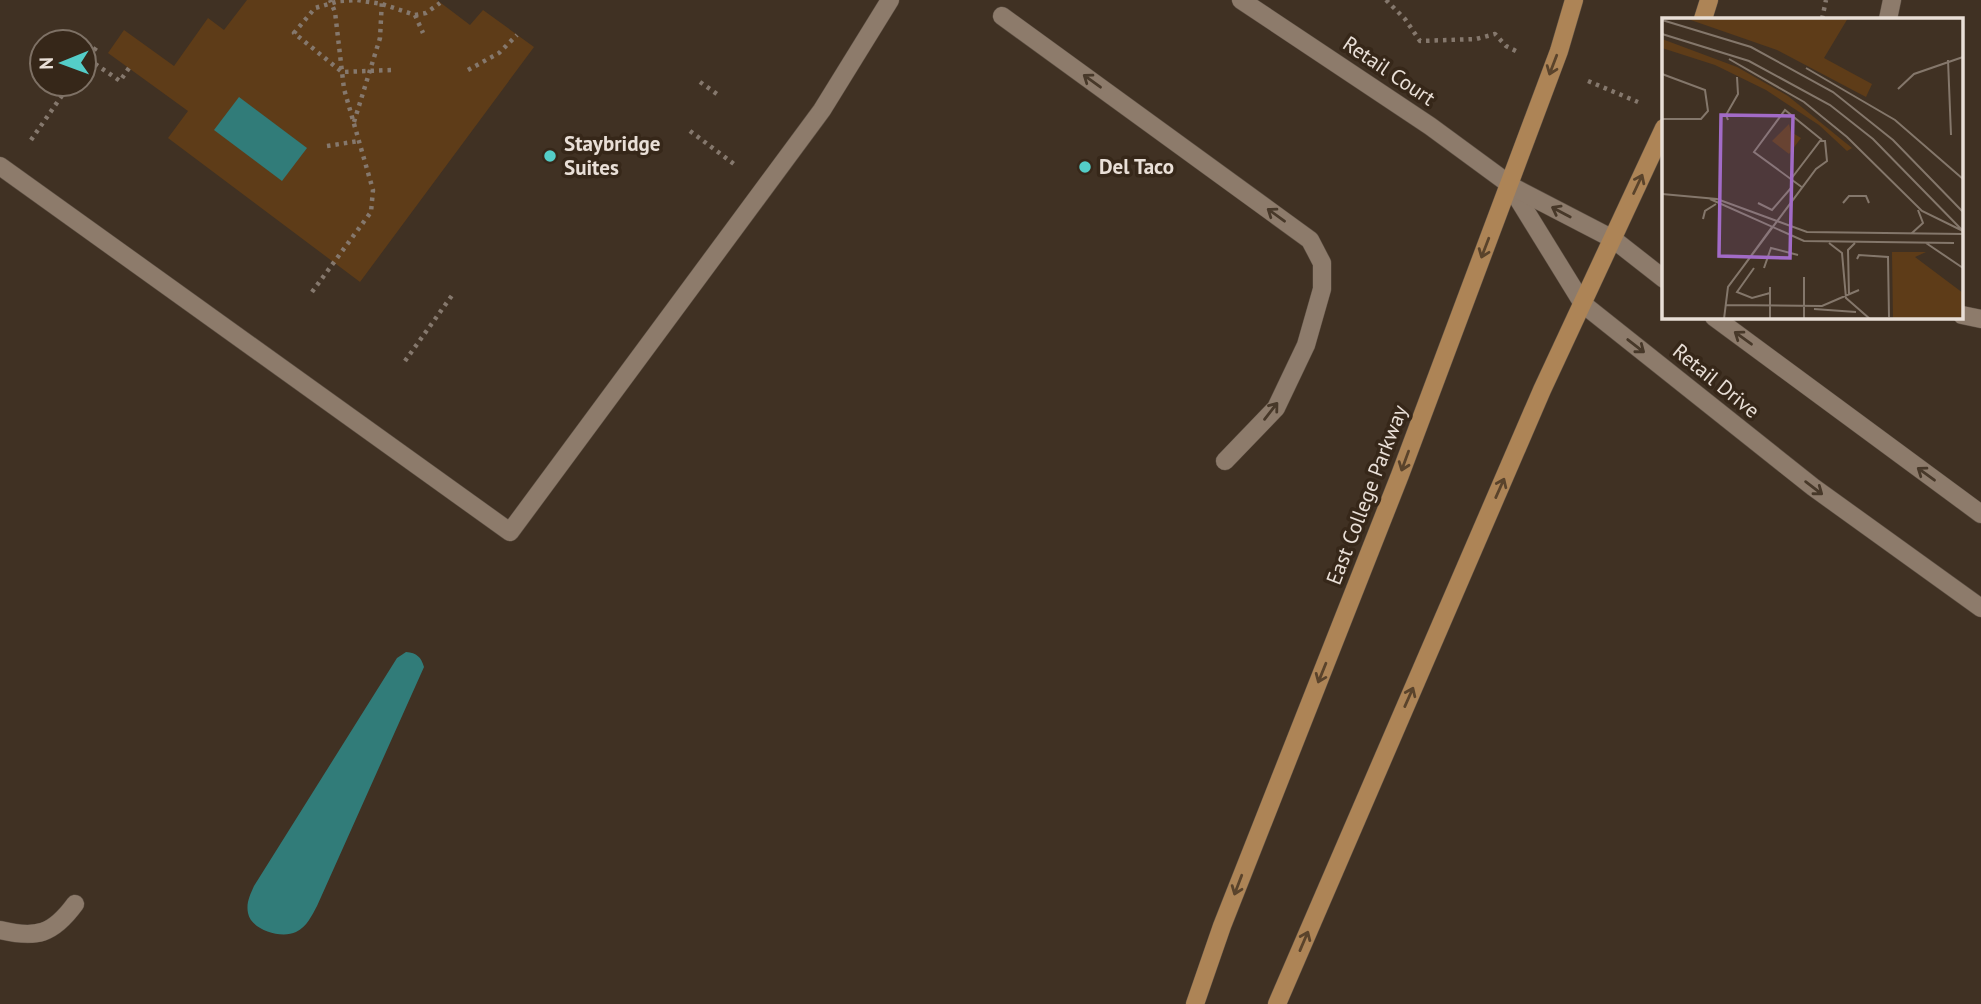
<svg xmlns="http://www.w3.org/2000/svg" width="1981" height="1004" viewBox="0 0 1981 1004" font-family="'PT Sans',sans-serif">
<rect width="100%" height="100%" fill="#403123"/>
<!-- green -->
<polygon fill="#5e3c18" points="247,0 437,0 470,25 483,10 534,47 360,282 168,138 188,111 108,53 124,30 174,66 208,18 224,30"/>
<!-- water -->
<g fill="#317c79">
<polygon points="239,97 307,148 282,181 214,130"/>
<path d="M406,652C417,653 421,657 424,667L317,906C312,915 307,927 296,932C281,939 251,930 248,913C246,903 250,895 254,886L397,658Z"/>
</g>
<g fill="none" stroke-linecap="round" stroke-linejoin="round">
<defs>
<g id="service">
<polyline points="1002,16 1310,240 1322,263 1322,289 1306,345 1276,408 1225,461"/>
<polyline points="1888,19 1892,0"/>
<polyline points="0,166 510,532 822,110 890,0"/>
<polyline points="1962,315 1981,319"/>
<path d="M0,930C37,939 53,934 75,904"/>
</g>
<polyline id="minor" points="1241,0 1430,126 1509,184"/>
<g id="tertiary">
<polyline points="1509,184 1583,304 1813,487 1981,608"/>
<polyline points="1509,185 1613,239 1664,279"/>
<polyline points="1714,317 1981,514"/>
</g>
<g id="secondary">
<polyline points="1703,19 1709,0"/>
<polyline points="1195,1004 1222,926 1400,475 1559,51 1574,0"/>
<polyline points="1277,1004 1542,390 1664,128"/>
</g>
</defs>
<!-- service casing -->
<use href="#service" stroke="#5d5044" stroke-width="19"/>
<!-- minor casing -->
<use href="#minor" stroke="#5d5044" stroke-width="19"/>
<!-- tertiary casing -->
<use href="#tertiary" stroke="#5d5044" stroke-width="19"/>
<!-- secondary casing -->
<use href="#secondary" stroke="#5d5044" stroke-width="19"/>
<!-- path -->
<g stroke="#85786d" stroke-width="4.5" stroke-dasharray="3.5 5" stroke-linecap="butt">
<polyline points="1386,0 1405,19 1420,41 1476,39 1495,34 1506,46 1518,52"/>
<polyline points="415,15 423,33"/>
<polyline points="1822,19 1826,0"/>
<polyline points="88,59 120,81 129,68"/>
<polyline points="84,64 98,45"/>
<polyline points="391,70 342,72 294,33 315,8 339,1 357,0 382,4 415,15 426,13 440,3"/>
<polyline points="468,70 499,53 517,35"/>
<polyline points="1588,81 1638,102"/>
<polyline points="700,82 717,94"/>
<polyline points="354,122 380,38 382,0"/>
<polyline points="690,131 734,164"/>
<polyline points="31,140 70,84"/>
<polyline points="327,146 359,141"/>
<polyline points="312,292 371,212 373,190 344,89 335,12 330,0"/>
<polyline points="405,361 453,294"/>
</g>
<!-- service -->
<use href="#service" stroke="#8d7b6b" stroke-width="18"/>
<!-- minor -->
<use href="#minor" stroke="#8d7b6b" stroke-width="18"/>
<!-- tertiary -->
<use href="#tertiary" stroke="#8d7b6b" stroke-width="18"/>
<!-- secondary -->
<use href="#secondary" stroke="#ad8456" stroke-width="18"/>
</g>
<!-- one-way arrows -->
<defs><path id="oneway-shaft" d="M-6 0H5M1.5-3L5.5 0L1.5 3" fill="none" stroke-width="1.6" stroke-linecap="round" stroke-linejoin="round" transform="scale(1.75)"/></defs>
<g stroke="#5a432b">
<use href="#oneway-shaft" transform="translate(1553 65) rotate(111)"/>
<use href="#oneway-shaft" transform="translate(1638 184) rotate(-65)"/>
<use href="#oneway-shaft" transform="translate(1485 248) rotate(111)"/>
<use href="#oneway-shaft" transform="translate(1405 461) rotate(110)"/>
<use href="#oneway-shaft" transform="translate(1500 488) rotate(-66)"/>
<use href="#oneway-shaft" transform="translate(1322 673) rotate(112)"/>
<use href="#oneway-shaft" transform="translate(1409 697) rotate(-66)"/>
<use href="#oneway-shaft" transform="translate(1238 885) rotate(111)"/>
<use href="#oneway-shaft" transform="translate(1304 941) rotate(-67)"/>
</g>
<g stroke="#473829">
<use href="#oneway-shaft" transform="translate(1092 81) rotate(-144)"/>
<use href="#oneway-shaft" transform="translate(1561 212) rotate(-152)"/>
<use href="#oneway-shaft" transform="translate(1276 215) rotate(-144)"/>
<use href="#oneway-shaft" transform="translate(1743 338) rotate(-144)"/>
<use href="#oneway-shaft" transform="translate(1636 346) rotate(38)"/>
<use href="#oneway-shaft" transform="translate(1271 411) rotate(-52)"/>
<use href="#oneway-shaft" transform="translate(1926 474) rotate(-144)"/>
<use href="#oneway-shaft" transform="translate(1814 488) rotate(37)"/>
</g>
<!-- markers -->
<g fill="#54cdc8" stroke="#362719" stroke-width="2.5">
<circle cx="550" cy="156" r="7"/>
<circle cx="1085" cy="167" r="7"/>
</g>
<g text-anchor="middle" stroke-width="7" stroke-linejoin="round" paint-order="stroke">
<!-- street labels -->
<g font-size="21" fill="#e9dfd7" stroke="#362719">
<text transform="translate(1389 71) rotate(34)" y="7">Retail Court</text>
<text transform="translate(1716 381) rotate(39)" y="7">Retail Drive</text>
<text transform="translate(1367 495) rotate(-69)" y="7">East College Parkway</text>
</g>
<!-- poi labels -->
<g font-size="21" font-weight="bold" fill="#e9dfd7" stroke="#362719" text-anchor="start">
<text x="564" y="151">Staybridge<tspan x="564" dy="24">Suites</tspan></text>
<text x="1099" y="174">Del Taco</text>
</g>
</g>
<!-- overview -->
<g transform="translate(1662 18)">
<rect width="301" height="301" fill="#403123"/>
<path d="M23,0H186L162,40L210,66L204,79L115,32ZM0,21L75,49L126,78L190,130L185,133L157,107L104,72L53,47L0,30ZM127,106L129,114L139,120L127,136L110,123ZM230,234H264L253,239L301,275V301H231Z" fill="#5e3c18"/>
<path fill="none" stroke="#84776b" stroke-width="2" d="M0,2L89,29L171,74L231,122L301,194M0,16L87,43L168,87L211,121L301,213M67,41L142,84L185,119L260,193L301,213M286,42L289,117M144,50L233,102L301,161M0,56L43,72L46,93L39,101H0M236,71L252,56L301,39M66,102L64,97L76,76L75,59M141,170L92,134L123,92L160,122M0,176L55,181L145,214L301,216M48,181L142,223L292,225M96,185L110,192L129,170M181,185L187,178H204L207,185M41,201L43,193L54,186M250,215L261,205L256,192M167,225L180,235L184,280L208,301M264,225L301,250M195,241L197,237L226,239L227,299M92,250L75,274L90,280L108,275M102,250L109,230L136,237M75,257L110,209M187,277L186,232L193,225M63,287L160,288L197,272M152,291L194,294M62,301L66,269L154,151L165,143L163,123H158L129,161M108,301V269M142,301V259"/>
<path fill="#a26bc7" fill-opacity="0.15" stroke="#a26bc7" stroke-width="3.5" d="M59,97L131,98L128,240L57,238Z"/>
<rect width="301" height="301" fill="none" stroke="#e9dfd7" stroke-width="3.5"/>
</g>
<!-- north arrow -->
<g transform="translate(63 63) rotate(269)"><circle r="33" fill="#362719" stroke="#7e7165" stroke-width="2"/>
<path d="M0-5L12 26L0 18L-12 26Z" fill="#54cdc8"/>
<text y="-10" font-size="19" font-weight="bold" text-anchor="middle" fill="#e9dfd7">N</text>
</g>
</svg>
